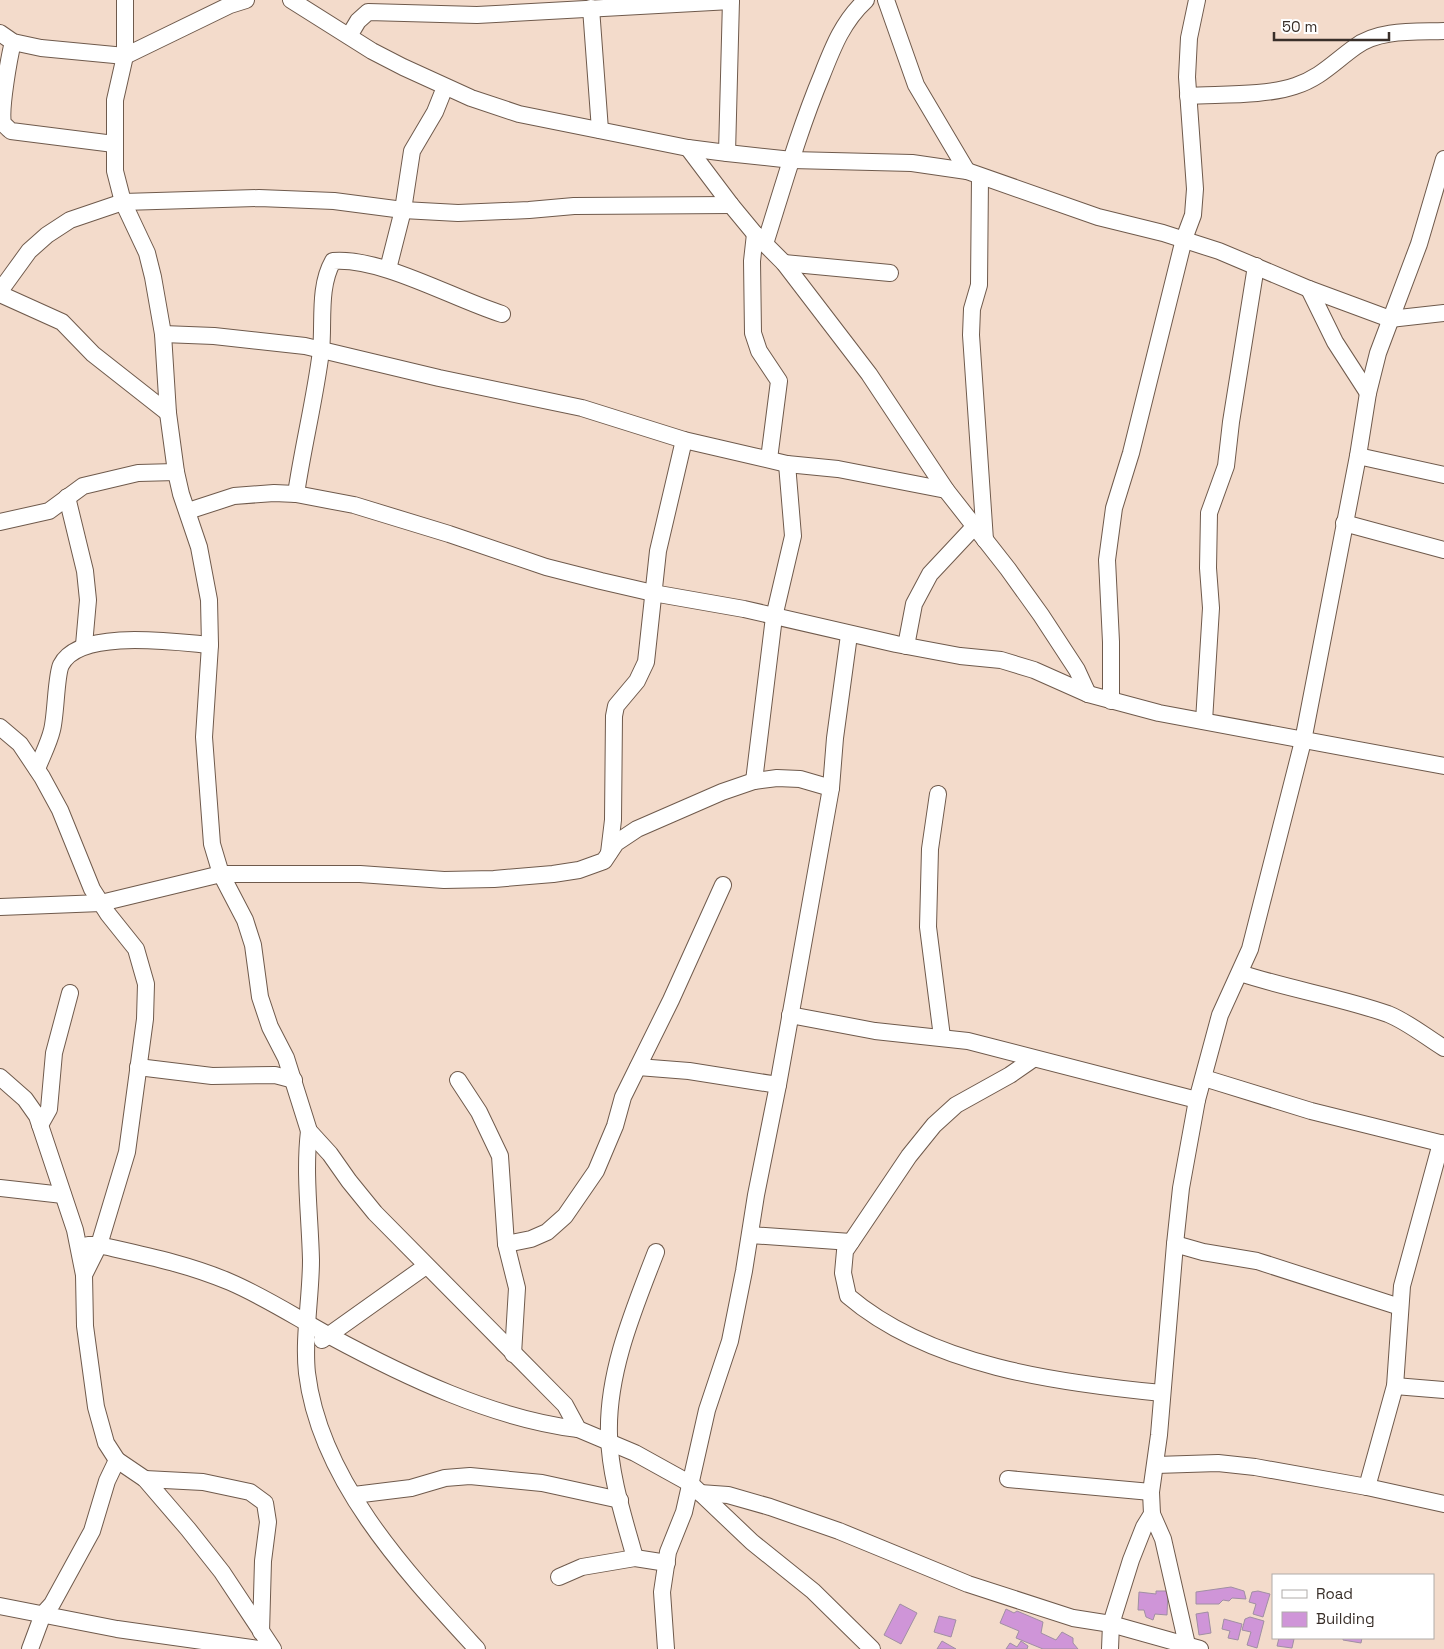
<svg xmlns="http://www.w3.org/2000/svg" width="1444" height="1649" viewBox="0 0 1444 1649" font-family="'Space Grotesk',sans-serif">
<rect width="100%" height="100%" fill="#f3dbcb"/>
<!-- building -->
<g fill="#cf95d8" stroke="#a08fa3">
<polygon points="1231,1587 1244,1591 1246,1599 1232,1598 1229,1601 1223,1600 1219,1604 1196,1604 1196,1592"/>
<polygon points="1156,1591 1168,1591 1167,1615 1155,1614 1153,1620 1146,1617 1144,1610 1138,1610 1139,1592 1156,1594"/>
<polygon points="1258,1591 1270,1594 1263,1617 1253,1614 1256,1604 1249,1602 1252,1592"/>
<polygon points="900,1604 917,1613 901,1644 884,1635"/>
<polygon points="1006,1609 1014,1613 1017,1611 1043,1622 1041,1633 1056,1640 1062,1632 1073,1638 1073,1643 1078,1649 1043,1649 1016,1638 1019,1631 1000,1623"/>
<polygon points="1208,1612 1211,1633 1199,1635 1196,1614"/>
<polygon points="939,1616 956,1620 951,1637 934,1632"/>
<polygon points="1250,1617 1264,1621 1257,1648 1247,1645 1251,1632 1242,1630 1245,1619"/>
<polygon points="1224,1619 1242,1624 1238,1640 1228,1638 1230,1631 1222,1629"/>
<polygon points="1279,1638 1294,1639 1292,1648 1277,1646"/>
<polygon points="1343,1638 1362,1638 1361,1643 1343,1640"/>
<polygon points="942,1641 956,1649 937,1649"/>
<polygon points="1021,1641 1028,1646 1027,1649 1006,1649 1010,1643 1017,1647"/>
</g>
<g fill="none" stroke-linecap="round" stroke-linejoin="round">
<defs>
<g id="minor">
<polyline points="125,0 125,56 115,100 115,171 123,202 147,253 153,277 163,334 168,413 176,472 181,494 199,547 209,600 210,645 204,737 212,844 221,874 245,920 253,945 260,997 270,1027 286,1058 309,1131 330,1154 349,1181 375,1213 565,1405 578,1429 635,1453 691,1484 752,1542 813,1591 872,1649"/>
<polyline points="291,0 372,51 403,67 471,98 519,114 688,148 727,153 792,160 912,163 967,171 1098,217 1163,233 1219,251 1309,289 1390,319 1444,313"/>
<polyline points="886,0 916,85 967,171"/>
<polyline points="591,8 600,130"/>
<polyline points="0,33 13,42 41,48 125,56 230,5 246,0"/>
<polyline points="349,36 358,21 368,12 477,15 731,1"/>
<path d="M13,42C9,58 0,109 3,123C5,126 9,129 11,131L114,144"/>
<path d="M1188,96C1219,94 1266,96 1295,86C1320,78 1334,62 1355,47C1378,29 1416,32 1444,31"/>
<polyline points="688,148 731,205 755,234 784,263 869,374 946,490 1008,569 1041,615 1077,670 1088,694"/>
<polyline points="727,153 731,0"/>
<polyline points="980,177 979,285 972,309 971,335 985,540"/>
<polyline points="755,234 752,261 753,333 759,351 779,381 769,459"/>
<path d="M765,244C783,187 799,130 822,75C833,47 843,21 866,0"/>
<polyline points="784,263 890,273"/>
<polyline points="388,269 403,210 412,151 435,112 445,87"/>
<polyline points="1309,289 1335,342 1368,393"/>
<polyline points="0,291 29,251 47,235 70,220 123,202 259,198 334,201 403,210 458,213 529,210 574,206 731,205"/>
<polyline points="0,294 62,322 93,354 168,413"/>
<polyline points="163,334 214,336 305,346 439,378 582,408 684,440 753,456 787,464 838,469 946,490"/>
<polyline points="1358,456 1444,475"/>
<path d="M296,494C303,446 315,399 321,351C324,323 318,287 333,261C381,257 454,299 502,314"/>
<polyline points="67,497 85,571 88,600 84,645"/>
<polyline points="188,511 234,496 274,493 296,494 354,505 449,534 546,567 601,581 653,593 744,609 896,644 960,656 1001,660 1034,670 1088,694 1159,713 1444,766"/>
<polyline points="0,522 49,511 83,486 138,473 176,472"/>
<polyline points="1344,523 1444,550"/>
<polyline points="906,646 914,604 930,574 974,527"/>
<polyline points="1111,701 1111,642 1107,560 1114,508 1131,453 1184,239 1193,215 1195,189 1187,77 1189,38 1197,0"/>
<polyline points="1204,721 1211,608 1208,568 1209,513 1226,466 1231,422 1256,266"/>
<polyline points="0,727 20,744 42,777 60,810 92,889 108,914 136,949 146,984 145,1019 127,1152 99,1245 84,1275"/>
<path d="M37,769C42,756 49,743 52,730C56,715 56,675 61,665C79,628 175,642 210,645"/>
<polyline points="754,781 774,617 793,536 787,464"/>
<polyline points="938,794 930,849 928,927 942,1037"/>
<polyline points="609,853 613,820 614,716 616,706 637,681 646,662 658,551 684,440"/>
<polyline points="0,907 101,903 221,874 360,874 444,880 494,879 553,874 579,870 604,861 616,843 637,829 722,792 754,781 777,778 800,779 831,788"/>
<path d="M1240,973C1288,989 1340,997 1388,1014C1408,1022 1426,1037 1444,1048"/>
<polyline points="790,1015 875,1031 968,1041 1197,1100"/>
<path d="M1033,1059L1010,1075L956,1105L934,1125L909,1156L845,1251L843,1273L848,1296C930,1366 1058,1383 1162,1393"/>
<polyline points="138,1067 212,1076 275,1075 294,1080"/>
<polyline points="638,1067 689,1071 778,1085"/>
<polyline points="0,1077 25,1099 37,1116 75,1230 84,1275 85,1326 96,1407 106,1443 117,1460 145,1479 188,1529 222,1572 273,1649"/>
<polyline points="1204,1078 1311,1111 1444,1144"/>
<polyline points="458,1080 479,1112 500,1156 506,1244 517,1288 513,1354"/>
<polyline points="40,1125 49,1109 54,1053 70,993"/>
<path d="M309,1131C304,1174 310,1217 311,1260C311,1297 303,1338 307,1373C320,1481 407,1573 477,1649"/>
<polyline points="0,1188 63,1195"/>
<polyline points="750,1235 851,1242"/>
<polyline points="506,1244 531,1239 547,1232 565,1216 596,1171 615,1126 623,1097 671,1000 723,885"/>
<polyline points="1175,1244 1203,1252 1257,1261 1400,1307"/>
<path d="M88,1245H99C143,1255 188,1264 230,1282C265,1297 297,1318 330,1336C404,1376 494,1419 578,1429"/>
<polyline points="322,1340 426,1266"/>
<polyline points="1395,1386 1444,1390"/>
<polyline points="1156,1465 1218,1463 1255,1467 1367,1487 1444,1504"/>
<polyline points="145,1479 203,1482 250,1492 265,1503 268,1522 263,1561 261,1632"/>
<polyline points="1008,1479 1151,1492"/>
<polyline points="1367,1487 1395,1386 1402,1286 1441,1143"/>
<polyline points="700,1493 728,1495 770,1507 839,1531 968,1584 1073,1618 1111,1624 1200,1649"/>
<polyline points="354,1495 411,1488 445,1478 470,1476 542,1483 620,1500"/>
<polyline points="1152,1514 1163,1539 1188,1649"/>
<path d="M635,1558C624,1518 610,1477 609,1435C607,1372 634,1309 656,1252"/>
<polyline points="559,1577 582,1567 635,1558 667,1563"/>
<polyline points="0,1606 117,1629 259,1649"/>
<polyline points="30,1649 43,1614 52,1604 92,1531 107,1481 117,1460"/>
<polyline points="666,1649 662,1592 668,1552 684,1512 707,1410 730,1341 744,1271 756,1195 778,1085 831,788 835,738 849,635"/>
<polyline points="1110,1649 1111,1624 1131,1560 1144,1527 1152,1514 1151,1492 1159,1435 1175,1244 1181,1188 1197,1100 1220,1015 1250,949 1303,741 1358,456 1368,393 1378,353 1419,244 1444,159"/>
</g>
</defs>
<!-- minor casing -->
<use href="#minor" stroke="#6f5a4c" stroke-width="18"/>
<!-- minor -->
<use href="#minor" stroke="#fff" stroke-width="16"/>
</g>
<!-- legend -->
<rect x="1272" y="1574" width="162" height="65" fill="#ffffff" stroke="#b0aca9"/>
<rect x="1282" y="1590" width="25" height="8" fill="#ffffff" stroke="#b0aca9"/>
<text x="1316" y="1599" font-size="15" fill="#392f29">Road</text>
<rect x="1282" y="1612" width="25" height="15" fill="#cf95d8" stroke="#b0aca9"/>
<text x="1316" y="1624" font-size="15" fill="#392f29">Building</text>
<!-- scale -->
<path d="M1274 32v8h115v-8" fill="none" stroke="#392f29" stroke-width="2.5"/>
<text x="1282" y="32" font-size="15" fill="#392f29" stroke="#ffffff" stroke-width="4" paint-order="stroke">50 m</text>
</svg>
